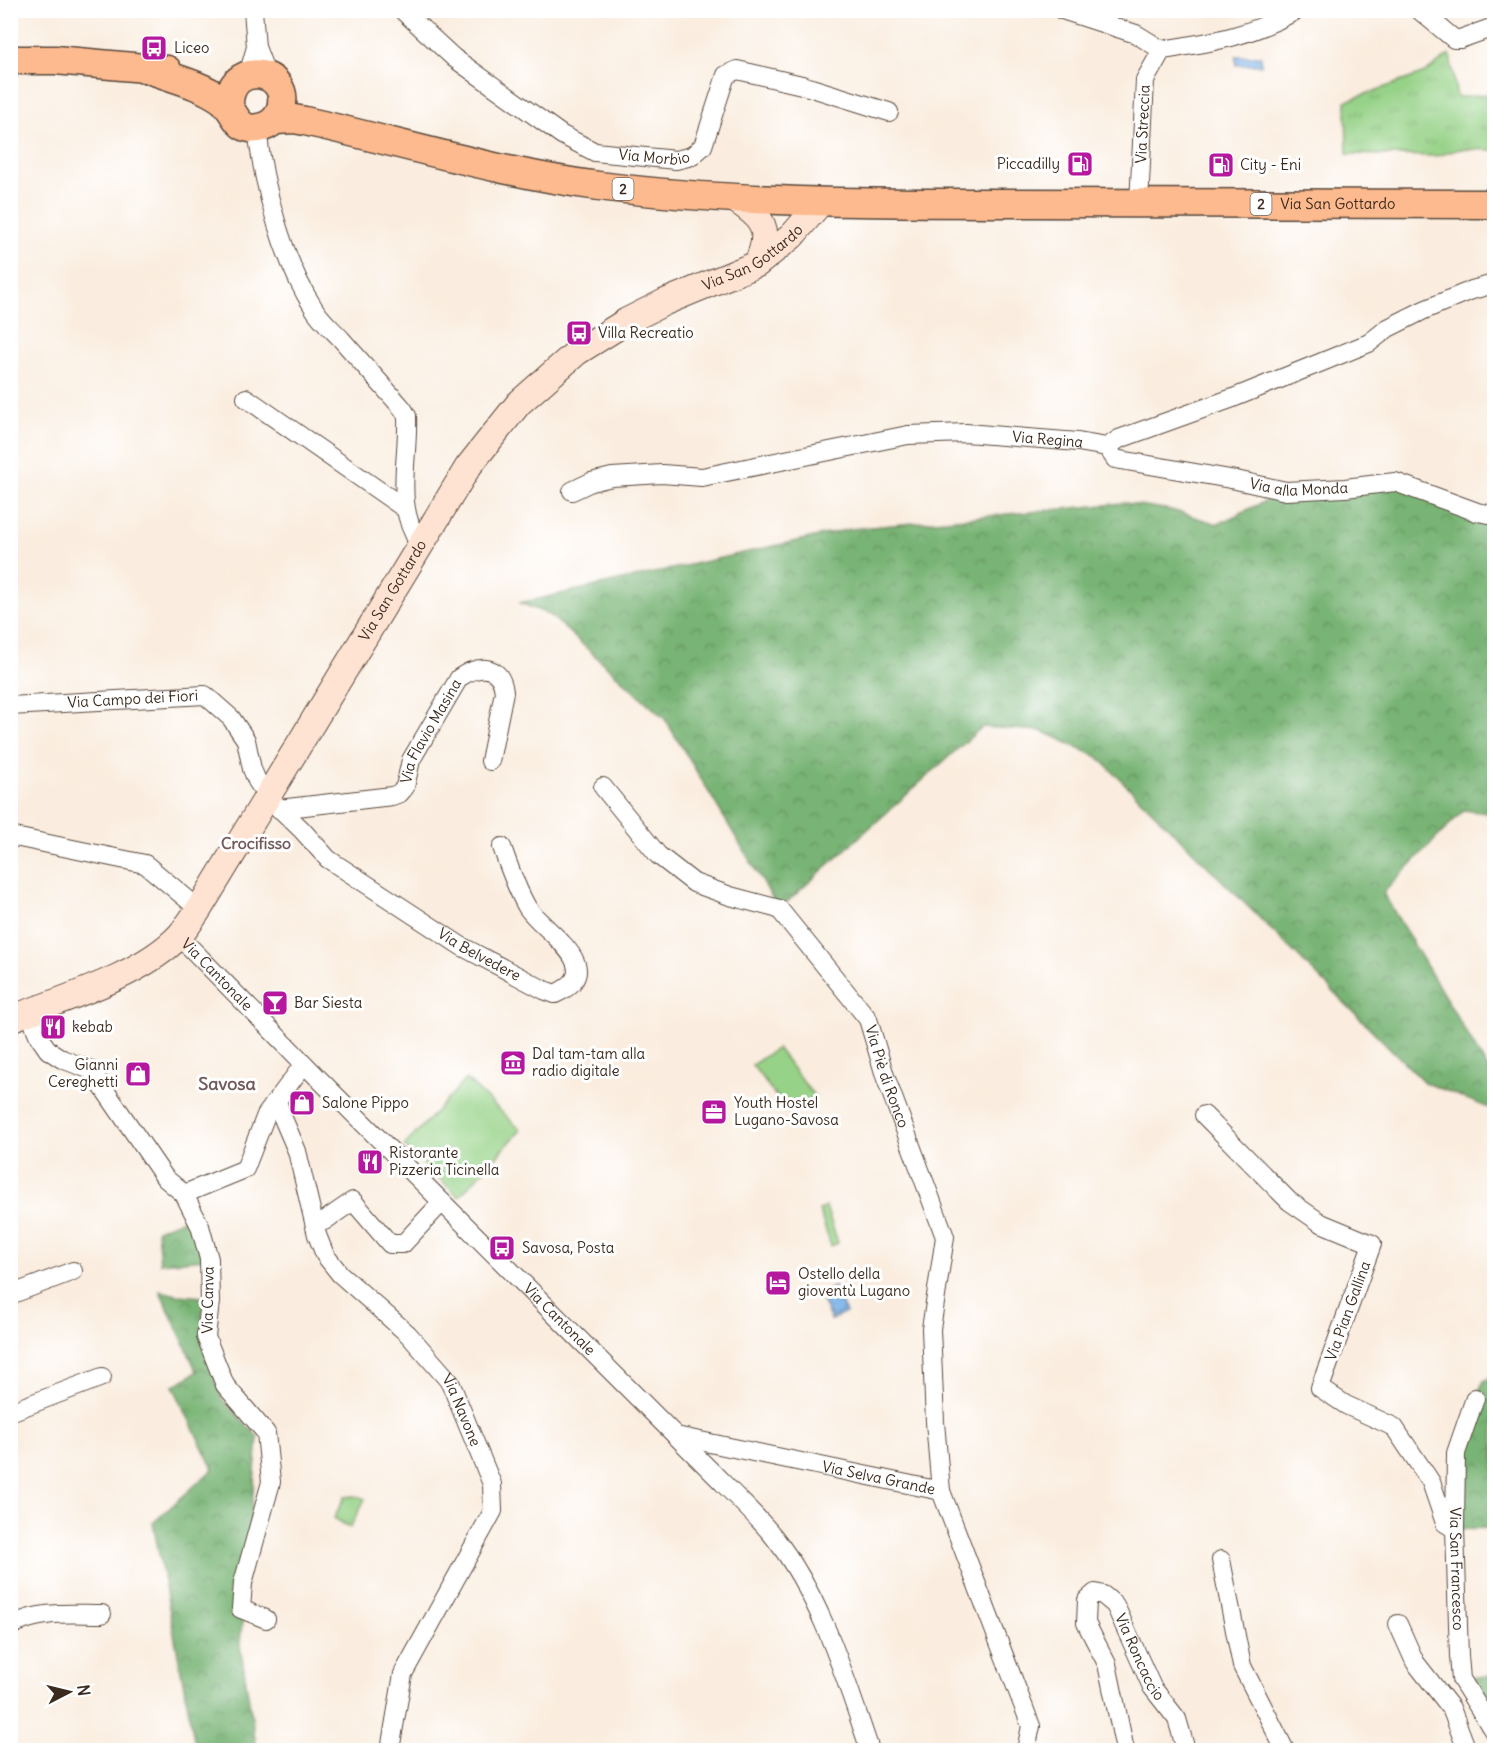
<svg xmlns="http://www.w3.org/2000/svg" width="1505" height="1761" viewBox="0 0 1505 1761" font-family="Delius,sans-serif">
<defs>
<pattern id="forest-crowns" width="20" height="18" patternUnits="userSpaceOnUse" patternTransform="scale(1.5)"><rect width="20" height="18" fill="#78b474"/><path d="M2 6a3 3 0 1 1 6 0M12 15a3 3 0 1 1 6 0" fill="none" stroke="#64935f"/></pattern>
<pattern id="park-tufts" width="24" height="20" patternUnits="userSpaceOnUse" patternTransform="scale(1.5)"><rect width="24" height="20" fill="#96d287"/><path d="M3 7l-1-3M5 7V3M7 7l1-3M15 17l-1-3M17 17v-4M19 17l1-3" fill="none" stroke="#82b474"/></pattern>
<pattern id="water-waves" width="16" height="10" patternUnits="userSpaceOnUse" patternTransform="scale(1.5)"><rect width="16" height="10" fill="#75afe6"/><path d="M0 5q4-4 8 0t8 0" fill="none" stroke="#618fba"/></pattern>
</defs>
<rect width="100%" height="100%" fill="#fff"/>
<filter id="ink" filterUnits="userSpaceOnUse"><feTurbulence type="fractalNoise" baseFrequency=".0167" numOctaves="2"/><feDisplacementMap in="SourceGraphic" scale="12" xChannelSelector="R" yChannelSelector="G"/><feConvolveMatrix kernelMatrix="1 2 1 2 8 2 1 2 1" color-interpolation-filters="sRGB"/></filter>
<filter id="wash" filterUnits="userSpaceOnUse"><feTurbulence type="fractalNoise" baseFrequency=".008" numOctaves="4" result="noise"/><feDisplacementMap in="SourceGraphic" scale="24" xChannelSelector="R" yChannelSelector="G"/><feGaussianBlur stdDeviation="1.35" result="paint"/><feColorMatrix in="noise" values="0 0 0 0 0 0 0 0 0 0 0 0 0 0 0 0 0 1.4 0 .05"/><feComposite in="paint" operator="in"/></filter>
<g filter="url(#wash)">
<rect width="100%" height="100%" fill="#faeddf"/>
<!-- forest -->
<g fill="url(#forest-crowns)" stroke="#5a6f49" stroke-width="1.5">
<polygon points="1395,482 1494,515 1494,814 1464,810 1383,893 1494,1079 1494,1110 1424,1082 1098,757 1042,731 982,727 779,909 665,719 550,615 520,603 850,529 1125,503 1171,510 1218,524 1286,491"/>
<polygon points="189,1217 205,1259 160,1263 157,1230"/>
<polygon points="160,1291 177,1295 203,1297 202,1338 222,1399 258,1437 240,1645 257,1750 196,1750 153,1523 213,1469 173,1386 197,1372"/>
<polygon points="1494,1375 1494,1528 1455,1529 1456,1453 1475,1398 1484,1381"/>
<polygon points="1494,1675 1494,1732 1461,1679"/>
</g>
<!-- park -->
<g fill="url(#park-tufts)" stroke="#687e52" stroke-width="1.5">
<polygon points="1450,54 1457,98 1494,93 1494,150 1460,149 1437,156 1347,154 1346,101 1425,73"/>
<polygon points="355,1496 365,1499 350,1528 334,1518 345,1497"/>
</g>
<!-- garden -->
<g fill="#96d287" stroke="#687e52" stroke-width="1.5">
<polygon points="777,1048 815,1097 789,1113 752,1065"/>
<polygon points="466,1079 521,1130 459,1197 404,1146"/>
<polygon points="826,1207 838,1243 831,1246 819,1210"/>
</g>
<!-- water -->
<g fill="url(#water-waves)" stroke="#586c82" stroke-width="1.5">
<rect x="1236" y="56" width="25" height="9"/>
<polygon points="834,1287 846,1313 831,1320 819,1294"/>
</g>
</g>
<g filter="url(#ink)">
<g fill="none" stroke-linecap="round" stroke-linejoin="round">
<defs>
<g id="minor">
<polyline points="253,10 256,47"/>
<path id="s1" d="M402,10L454,58L562,135L595,152L676,160L692,156L703,146L726,75L737,70L802,85L889,112"/>
<polyline points="1062,10 1136,34 1162,50"/>
<polyline points="1419,10 1454,39 1460,39 1494,27"/>
<polyline points="248,75 256,47 267,76"/>
<path d="M257,128C263,185 283,262 315,310C322,321 333,330 342,340C362,363 383,386 403,409L407,416C409,460 393,507 421,546"/>
<path id="s2" d="M1139,204L1145,80L1162,50C1214,42 1251,36 1297,10"/>
<polyline points="246,398 404,508"/>
<path id="s3" d="M1107,447L1115,459L1236,480L1286,491L1345,488L1395,482L1477,512L1494,515"/>
<path id="s4" d="M572,491L591,482L612,477L662,474L702,477L908,435L966,433L1078,442L1107,447L1119,439L1233,398L1369,343L1388,328L1424,310L1472,290L1494,284"/>
<path id="s5" d="M10,706L205,695L231,718L246,740L252,769L257,781L267,796L302,830L328,859L461,946L544,990L555,994C612,969 542,931 527,907C516,888 509,867 502,847"/>
<path id="s6" d="M603,787L658,855L694,883L730,896L779,909L868,1019L885,1076L945,1237L931,1329L935,1422L941,1491"/>
<path id="s7" d="M279,809L392,796L400,793L405,787L411,760L459,678C479,664 501,664 504,692L490,761"/>
<polyline points="10,836 145,864 199,909"/>
<path id="s8" d="M179,936L320,1080L723,1483C740,1501 759,1518 774,1537C822,1598 845,1678 870,1750"/>
<polyline points="29,1012 39,1037 48,1050 62,1059 91,1070 165,1178 184,1194 200,1226 209,1259 210,1302 206,1337 225,1385 266,1433 271,1482 243,1583 241,1609 266,1619"/>
<path id="s9" d="M277,1100L282,1116L297,1151L317,1235L325,1255L340,1274L408,1334L450,1382L492,1484L493,1511L403,1674L390,1750"/>
<polyline points="1204,1115 1289,1201 1321,1223 1372,1244 1320,1388 1346,1405 1394,1427 1431,1482 1445,1523 1455,1529"/>
<polyline points="184,1194 245,1169 266,1115 304,1064"/>
<polyline points="324,1221 353,1201 390,1244 403,1244 442,1202"/>
<polyline points="10,1295 73,1271"/>
<path id="s10" d="M1475,1398L1456,1453L1455,1529L1459,1656L1461,1679L1494,1732"/>
<polyline points="10,1412 102,1377"/>
<path id="s11" d="M676,1436L941,1491L1031,1726L1026,1750"/>
<polyline points="1221,1560 1242,1666 1285,1750"/>
<polyline points="1398,1624 1415,1662 1451,1708 1467,1750"/>
<path d="M10,1626C41,1610 69,1614 102,1614"/>
<path id="s12" d="M1125,1750L1107,1664L1086,1623L1087,1600L1095,1593L1103,1595L1115,1605L1152,1687L1177,1719L1186,1750"/>
</g>
<g id="secondary">
<path d="M734,199C764,218 772,229 757,264"/>
<path id="s13" d="M10,1019C62,999 142,976 180,935C187,927 193,918 199,909L468,467L519,403L577,352L627,321L665,302L757,264L792,236L821,202"/>
</g>
<g id="primary">
<polyline points="10,60 55,60 167,70"/>
<path d="M148,69C172,78 200,84 221,99C236,109 235,135 263,127C272,124 279,117 281,108C292,69 228,58 229,106"/>
<path id="s14" d="M276,120L294,119L305,121C403,143 499,173 599,186C733,203 867,203 1001,203C1166,204 1330,204 1494,204"/>
</g>
</defs>
<!-- minor casing -->
<use href="#minor" stroke="#58473b" stroke-width="20"/>
<!-- secondary casing -->
<use href="#secondary" stroke="#58473b" stroke-width="28"/>
<!-- primary casing -->
<use href="#primary" stroke="#58473b" stroke-width="31"/>
<!-- minor -->
<use href="#minor" stroke="#fff" stroke-width="18"/>
<!-- secondary -->
<use href="#secondary" stroke="#fee3d2" stroke-width="26"/>
<!-- primary -->
<use href="#primary" stroke="#fcba8e" stroke-width="28"/>
</g>
</g>
<!-- icons -->
<defs>
<symbol id="bus-square" viewBox="-11 -11 22 22"><rect x="-9" y="-9" width="18" height="18" rx="4" fill="#b5179e" stroke="#fff"/><path d="M-5-6H5V4H4V6H2V4H-2V6H-4V4H-5ZM-3.5-4V0h7V-4ZM-3.5 1.2v1.5H-2V1.2ZM2 1.2v1.5H3.5V1.2Z" fill="#fff"/></symbol>
<symbol id="fuel-square" viewBox="-11 -11 22 22"><rect x="-9" y="-9" width="18" height="18" rx="4" fill="#b5179e" stroke="#fff"/><path d="M-5.5-6h7V0h2V4h1.3V-2.5L3-4.5l.8-.8L6-3V5H2.5V1h-1V6h-7ZM-4.2-4.7v3.2H.2V-4.7Z" fill="#fff"/></symbol>
<symbol id="bar-square" viewBox="-11 -11 22 22"><rect x="-9" y="-9" width="18" height="18" rx="4" fill="#b5179e" stroke="#fff"/><path d="M-6-5H6L.8 .8V4.5H3.5V6h-7V4.5H-.8V.8Z" fill="#fff"/></symbol>
<symbol id="restaurant-square" viewBox="-11 -11 22 22"><rect x="-9" y="-9" width="18" height="18" rx="4" fill="#b5179e" stroke="#fff"/><path d="M-5-6h1v4h1v-4h1v4h1v-4h1v5L-1.5 .5V6h-2V.5L-5-1ZM5-6V6H3V1.5H1.5Q1.5-4 5-6Z" fill="#fff"/></symbol>
<symbol id="museum-square" viewBox="-11 -11 22 22"><rect x="-9" y="-9" width="18" height="18" rx="4" fill="#b5179e" stroke="#fff"/><path d="M0-6L6-3V-2H-6V-3ZM-5-1h2V3h-2ZM-1-1h2V3h-2ZM3-1h2V3H3ZM-6 4H6V6H-6Z" fill="#fff"/></symbol>
<symbol id="shop-square" viewBox="-11 -11 22 22"><rect x="-9" y="-9" width="18" height="18" rx="4" fill="#b5179e" stroke="#fff"/><path d="M-5-2.5h2.3a2.7 3.5 0 0 1 5.4 0H5L5.5 6h-11ZM-1.5-2.5h3a1.5 2.3 0 0 0-3 0Z" fill="#fff"/></symbol>
<symbol id="office-square" viewBox="-11 -11 22 22"><rect x="-9" y="-9" width="18" height="18" rx="4" fill="#b5179e" stroke="#fff"/><path d="M-6-3h4V-5.5h4V-3h4V5H-6ZM-1-4.5V-3h2v-1.5ZM-6 0V1H6V0Z" fill="#fff"/></symbol>
<symbol id="hotel-square" viewBox="-11 -11 22 22"><rect x="-9" y="-9" width="18" height="18" rx="4" fill="#b5179e" stroke="#fff"/><path d="M-6-4.5h1.5V1H6V5H4.5V3h-9V5H-6ZM-4 0a1.8 1.8 0 1 1 3.6 0ZM.5 0V-2.5h3Q6-2.5 6 0Z" fill="#fff"/></symbol>
</defs>
<g fill-rule="evenodd">
<use href="#bus-square" x="139" y="33" width="30" height="30"/>
<use href="#fuel-square" x="1065" y="149" width="30" height="30"/>
<use href="#fuel-square" x="1206" y="150" width="30" height="30"/>
<use href="#bus-square" x="564" y="318" width="30" height="30"/>
<use href="#bar-square" x="260" y="988" width="30" height="30"/>
<use href="#restaurant-square" x="38" y="1012" width="30" height="30"/>
<use href="#museum-square" x="498" y="1048" width="30" height="30"/>
<use href="#shop-square" x="123" y="1059" width="30" height="30"/>
<use href="#shop-square" x="287" y="1088" width="30" height="30"/>
<use href="#office-square" x="699" y="1097" width="30" height="30"/>
<use href="#restaurant-square" x="355" y="1147" width="30" height="30"/>
<use href="#bus-square" x="487" y="1233" width="30" height="30"/>
<use href="#hotel-square" x="763" y="1268" width="30" height="30"/>
</g>
<g text-anchor="middle" stroke-width="6" stroke-linejoin="round" paint-order="stroke">
<!-- shield labels -->
<g fill="#fff" stroke="#766a62" stroke-width="1.5">
<rect x="612.5" y="178" width="21" height="22" rx="4.5"/>
<rect x="1250.5" y="193" width="21" height="22" rx="4.5"/>
</g>
<g font-size="14" font-weight="bold" fill="#3b2a1e">
<text x="623" y="194">2</text>
<text x="1261" y="209">2</text>
</g>
<!-- poi labels -->
<g font-size="15" fill="#3b2a1e" stroke="#fff" text-anchor="start">
<text x="174" y="53">Liceo</text>
<text x="1060" y="169" text-anchor="end">Piccadilly</text>
<text x="1240" y="170">City - Eni</text>
<text x="598" y="338">Villa Recreatio</text>
<text x="294" y="1008">Bar Siesta</text>
<text x="72" y="1032">kebab</text>
<text x="532" y="1059">Dal tam-tam alla<tspan x="532" dy="17">radio digitale</tspan></text>
<text x="118" y="1070" text-anchor="end">Gianni<tspan x="118" dy="17">Cereghetti</tspan></text>
<text x="322" y="1108">Salone Pippo</text>
<text x="734" y="1108">Youth Hostel<tspan x="734" dy="17">Lugano-Savosa</tspan></text>
<text x="389" y="1158">Ristorante<tspan x="389" dy="17">Pizzeria Ticinella</tspan></text>
<text x="522" y="1253">Savosa, Posta</text>
<text x="798" y="1279">Ostello della<tspan x="798" dy="17">gioventù Lugano</tspan></text>
</g>
<!-- street labels -->
<g font-size="15" fill="#3b2a1e" stroke="#fff">
<text dy="5" stroke="none"><textPath href="#s2" startOffset="80">Via Streccia</textPath></text>
<text dy="5" stroke="none"><textPath href="#s1" startOffset="300">Via Morbio</textPath></text>
<text dy="5" stroke="none"><textPath href="#s14" startOffset="1070">Via San Gottardo</textPath></text>
<text dy="5" stroke="none"><textPath href="#s13" startOffset="1100">Via San Gottardo</textPath></text>
<text dy="5" stroke="none"><textPath href="#s4" startOffset="483">Via Regina</textPath></text>
<text dy="5" stroke="none"><textPath href="#s3" startOffset="201">Via alla Monda</textPath></text>
<text dy="5" stroke="none"><textPath href="#s13" startOffset="596">Via San Gottardo</textPath></text>
<text dy="5" stroke="none"><textPath href="#s5" startOffset="123">Via Campo dei Fiori</textPath></text>
<text dy="5" stroke="none"><textPath href="#s7" startOffset="192">Via Flavio Masina</textPath></text>
<text dy="5" stroke="none"><textPath href="#s5" startOffset="584">Via Belvedere</textPath></text>
<text dy="5" stroke="none"><textPath href="#s8" startOffset="54">Via Cantonale</textPath></text>
<text dy="5" stroke="none"><textPath href="#s6" startOffset="424">Via Piè di Ronco</textPath></text>
<text transform="translate(208 1300) rotate(-89)" y="5">Via Canva</text>
<text transform="translate(1348 1311) rotate(-70)" y="5">Via Pian Gallina</text>
<text dy="5" stroke="none"><textPath href="#s8" startOffset="540">Via Cantonale</textPath></text>
<text dy="5" stroke="none"><textPath href="#s9" startOffset="372">Via Navone</textPath></text>
<text dy="5" stroke="none"><textPath href="#s11" startOffset="207">Via Selva Grande</textPath></text>
<text dy="5" stroke="none"><textPath href="#s10" startOffset="174">Via San Francesco</textPath></text>
<text dy="5" stroke="none"><textPath href="#s12" startOffset="249">Via Roncaccio</textPath></text>
</g>
<!-- neighbourhood labels -->
<g font-size="16" font-weight="bold" fill="#72595c" stroke="#fff">
<text x="256" y="849">Crocifisso</text>
</g>
<!-- quarter labels -->
<g font-size="18" font-weight="bold" fill="#72595c" stroke="#fff">
<text x="227" y="1090">Savosa</text>
</g>
</g>
<!-- margin -->
<rect width="1505" height="1761" fill="none" stroke="#fff" stroke-width="36"/>
<!-- north arrow -->
<g transform="translate(69 1692) rotate(83)" stroke="#ffffff" stroke-width="4.5" paint-order="stroke">
<path d="M0-4.5L10 22L0 15L-10 22Z" fill="#3b2a1e"/>
<text y="-9" font-size="16" font-weight="bold" text-anchor="middle" fill="#3b2a1e">N</text>
</g>
</svg>
